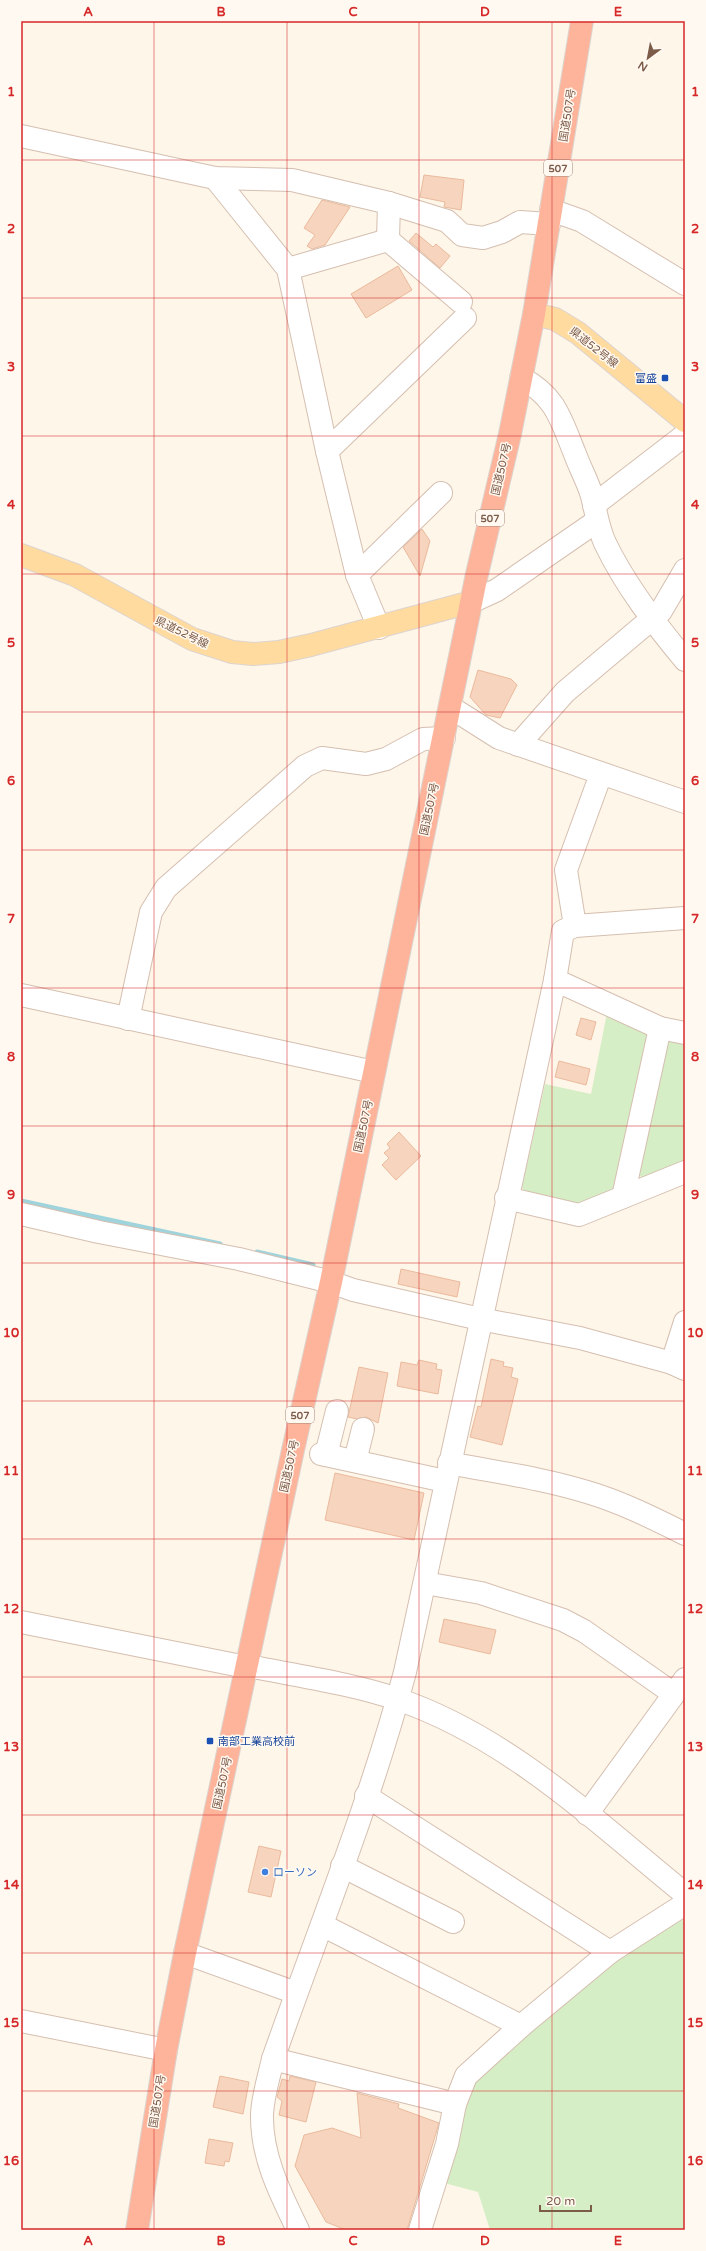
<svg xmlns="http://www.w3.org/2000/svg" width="706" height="2251" viewBox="0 0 706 2251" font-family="'Varela Round','Noto Sans JP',sans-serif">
<rect width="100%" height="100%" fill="#fef6e9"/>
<!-- green -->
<g fill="#d6eec5">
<polygon points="607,1013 646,1031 650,1038 619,1180 608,1195 581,1206 526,1195 522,1187 545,1084 591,1094"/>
<polygon points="664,1039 685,1039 685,1165 646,1180 635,1173"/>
<polygon points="685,1919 685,2230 490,2230 478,2192 444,2183 470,2084 597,1973 664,1929"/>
</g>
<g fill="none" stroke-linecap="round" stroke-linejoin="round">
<!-- stream -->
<g stroke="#a0d4dd" stroke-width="5">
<polyline points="21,1201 220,1244"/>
<polyline points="257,1252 313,1265"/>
</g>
</g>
<!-- building -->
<g fill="#f6d4be" stroke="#ebba9d">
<polygon points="424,175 464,180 461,210 444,207 445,202 420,197"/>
<polygon points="322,200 350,207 325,245 312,249 307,246 315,235 304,228"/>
<polygon points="416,233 433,247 436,244 450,256 440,268 409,241"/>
<polygon points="398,266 412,290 366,318 351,294"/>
<polygon points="422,529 430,541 420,576 403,547"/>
<polygon points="478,670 511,679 517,685 500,718 486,715 470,697"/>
<polygon points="581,1018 596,1022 591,1040 576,1035"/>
<polygon points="559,1061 590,1069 586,1085 555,1077"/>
<polygon points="399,1132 421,1156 396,1180 382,1165 389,1158 384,1153 390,1148 387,1144"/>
<polygon points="401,1269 460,1282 457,1297 398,1284"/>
<polygon points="491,1359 504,1362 503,1366 513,1368 511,1377 518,1379 502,1445 470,1437 478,1406 481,1407"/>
<polygon points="419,1360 437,1364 436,1369 442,1370 438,1394 397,1386 401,1362 417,1365"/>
<polygon points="359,1367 388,1373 378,1423 366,1417 357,1419 348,1417"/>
<polygon points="335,1473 424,1493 414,1540 325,1520"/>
<polygon points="444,1619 496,1630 490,1654 439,1642"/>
<polygon points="259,1846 281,1851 271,1897 248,1892"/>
<polygon points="220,2076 249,2082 243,2114 213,2107"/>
<polygon points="290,2076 316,2082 306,2122 279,2115 282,2101 277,2097 282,2079 289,2081"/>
<polygon points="357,2093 399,2104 398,2108 439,2123 407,2230 346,2230 326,2222 295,2166 304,2135 332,2128 361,2138"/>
<polygon points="209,2139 233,2143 229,2162 225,2161 224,2166 205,2163"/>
</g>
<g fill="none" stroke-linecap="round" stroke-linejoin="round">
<defs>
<g id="minor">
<polyline points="21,136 215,178 292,180 389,203 447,221 462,235 483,238 502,232 520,222 549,224"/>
<polyline points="215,178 288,269 327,451 357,575 379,628"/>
<polyline points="551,210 582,221 685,284"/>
<polyline points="388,240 461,302"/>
<polyline points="388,240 389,203"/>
<polyline points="288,269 388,240"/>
<path d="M521,378C556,396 561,420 575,454C580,468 588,482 592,496C596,512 598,528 605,543C625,585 655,624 685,660"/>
<polyline points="327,451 465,318"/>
<polyline points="594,505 685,435"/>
<polyline points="357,575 441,493"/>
<polyline points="471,602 497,590 597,521"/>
<polyline points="450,707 499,738 685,802"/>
<polyline points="518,745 565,692 661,611 685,570"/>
<polyline points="575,926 566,870 601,774"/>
<polyline points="555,980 660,1028 685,1033"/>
<polyline points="21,995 374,1072"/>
<polyline points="128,1019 151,912 166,888 305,766 322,758 366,764 386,759 423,739 444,738"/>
<polyline points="623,1197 660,1028"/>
<polyline points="506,1198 579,1215 685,1172"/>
<polyline points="21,1214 99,1232 239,1259 331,1282 353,1290 480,1319 580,1338 672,1363 685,1369"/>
<polyline points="672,1363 685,1322"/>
<polyline points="321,1454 445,1481"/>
<polyline points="326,1455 337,1411"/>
<polyline points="355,1461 363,1429"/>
<path d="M449,1463C495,1472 542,1478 587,1492C621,1502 653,1518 685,1534"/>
<polyline points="425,1583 481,1593 563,1620 584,1631 674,1694"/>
<path d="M21,1622L236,1665L259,1668C304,1677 353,1684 397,1699C509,1737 595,1821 685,1894"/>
<polyline points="366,1796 610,1952"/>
<polyline points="587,1814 685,1679"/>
<polyline points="342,1866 453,1922"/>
<polyline points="322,1925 521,2026"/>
<polyline points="185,1953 296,1993"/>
<polyline points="21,2021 166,2050"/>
<polyline points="273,2059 455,2104"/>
<path d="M298,2230C280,2193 261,2156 262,2114C263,2095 269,2077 273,2059C318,1931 370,1804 405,1672L555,980L563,931L575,926L685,918"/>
<polyline points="420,2230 447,2144 455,2104 466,2076 521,2026 610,1952 685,1904"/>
</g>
<g id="major">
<polyline points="534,314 555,319 578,333 685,421"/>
<polyline points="21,555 75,575 192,639 232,652 253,654 279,652 311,645 471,602"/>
</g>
<polyline id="highway" points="137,2230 166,2050 185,1953 293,1450 331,1282 477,574 510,434 534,314 582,21"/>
</defs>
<!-- minor casing -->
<use href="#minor" stroke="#d5bfb0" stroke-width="24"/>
<!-- major casing -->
<use href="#major" stroke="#ddd4d0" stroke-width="24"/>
<!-- highway casing -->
<use href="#highway" stroke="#ddd4d0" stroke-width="24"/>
<!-- minor -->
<use href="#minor" stroke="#fff" stroke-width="22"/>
<!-- major -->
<use href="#major" stroke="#ffdb9f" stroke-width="22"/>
<!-- highway -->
<use href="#highway" stroke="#fdb49b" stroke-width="22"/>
</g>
<!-- grid -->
<path fill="none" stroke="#d62828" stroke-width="1" stroke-opacity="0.55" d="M154,21V2230M287,21V2230M419,21V2230M552,21V2230M21,160H685M21,298H685M21,436H685M21,574H685M21,712H685M21,850H685M21,988H685M21,1126H685M21,1263H685M21,1401H685M21,1539H685M21,1677H685M21,1815H685M21,1953H685M21,2091H685"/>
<!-- markers -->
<g fill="#1a4fb4" stroke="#fff9f1" stroke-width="1.5">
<rect x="661" y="374" width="8" height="8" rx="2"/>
<rect x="206" y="1737" width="8" height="8" rx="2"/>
</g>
<circle fill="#3f7fe0" stroke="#fff9f1" stroke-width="1.5" cx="265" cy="1872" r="4"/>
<g text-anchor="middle" stroke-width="3" stroke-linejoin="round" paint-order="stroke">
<!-- shield labels -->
<g fill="#fff9f1" stroke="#a38a7b" stroke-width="1">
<rect x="544" y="160" width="28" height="16" rx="3"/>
<rect x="476" y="510" width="28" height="16" rx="3"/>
<rect x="286" y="1407" width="28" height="16" rx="3"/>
</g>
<g font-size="10" font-weight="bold" fill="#7c5b49">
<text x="558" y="172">507</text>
<text x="490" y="522">507</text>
<text x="300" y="1419">507</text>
</g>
<!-- street labels -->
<g font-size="11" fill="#7c5b49" stroke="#fff9f1">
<text transform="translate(567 115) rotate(-81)" y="4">国道507号</text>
<text transform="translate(594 347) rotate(38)" y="4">県道52号線</text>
<text transform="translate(501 469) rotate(-77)" y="4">国道507号</text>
<text transform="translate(182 632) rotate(26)" y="4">県道52号線</text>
<text transform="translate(429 809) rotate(-78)" y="4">国道507号</text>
<text transform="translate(363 1126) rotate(-78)" y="4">国道507号</text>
<text transform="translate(289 1466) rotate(-78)" y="4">国道507号</text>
<text transform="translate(222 1783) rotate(-78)" y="4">国道507号</text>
<text transform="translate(157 2101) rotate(-81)" y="4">国道507号</text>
</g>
<!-- transit labels -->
<g font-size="11" fill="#164399" stroke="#fff9f1" text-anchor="end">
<text x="657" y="382">富盛</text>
<text x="218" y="1745" text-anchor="start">南部工業高校前</text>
</g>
<!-- shop labels -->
<g font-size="11" fill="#366cbe" stroke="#fff9f1" text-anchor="start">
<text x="273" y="1876">ローソン</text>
</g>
</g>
<!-- border -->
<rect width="706" height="2251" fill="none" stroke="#fff9f1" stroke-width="44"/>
<!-- north arrow -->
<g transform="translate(648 58) rotate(212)" stroke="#fff9f1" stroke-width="3" paint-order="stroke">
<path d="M0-3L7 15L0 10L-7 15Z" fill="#7c5b49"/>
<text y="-6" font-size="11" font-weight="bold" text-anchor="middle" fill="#7c5b49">N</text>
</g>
<!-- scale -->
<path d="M540 2205v6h51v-6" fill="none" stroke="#7c5b49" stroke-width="2"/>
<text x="546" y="2205" font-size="12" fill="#7c5b49" stroke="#fff9f1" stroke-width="3" paint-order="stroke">20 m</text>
<rect x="22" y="22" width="662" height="2207" fill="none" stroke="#d62828" stroke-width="1.5"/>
<g font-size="13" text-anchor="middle" font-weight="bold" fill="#d62828">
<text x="88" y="16">A</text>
<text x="221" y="16">B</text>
<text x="353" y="16">C</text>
<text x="485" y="16">D</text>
<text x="618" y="16">E</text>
<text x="11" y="96">1</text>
<text x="695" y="96">1</text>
<text x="11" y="233">2</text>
<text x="695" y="233">2</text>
<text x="11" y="371">3</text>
<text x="695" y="371">3</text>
<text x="11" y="509">4</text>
<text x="695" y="509">4</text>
<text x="11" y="647">5</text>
<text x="695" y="647">5</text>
<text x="11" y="785">6</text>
<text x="695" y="785">6</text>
<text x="11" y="923">7</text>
<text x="695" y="923">7</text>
<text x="11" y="1061">8</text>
<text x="695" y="1061">8</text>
<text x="11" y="1199">9</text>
<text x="695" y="1199">9</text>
<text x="11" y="1337">10</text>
<text x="695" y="1337">10</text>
<text x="11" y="1475">11</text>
<text x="695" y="1475">11</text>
<text x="11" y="1613">12</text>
<text x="695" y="1613">12</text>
<text x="11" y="1751">13</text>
<text x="695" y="1751">13</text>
<text x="11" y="1889">14</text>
<text x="695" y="1889">14</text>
<text x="11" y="2027">15</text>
<text x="695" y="2027">15</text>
<text x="11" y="2165">16</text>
<text x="695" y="2165">16</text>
<text x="88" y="2245">A</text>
<text x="221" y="2245">B</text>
<text x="353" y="2245">C</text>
<text x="485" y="2245">D</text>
<text x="618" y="2245">E</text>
</g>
</svg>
